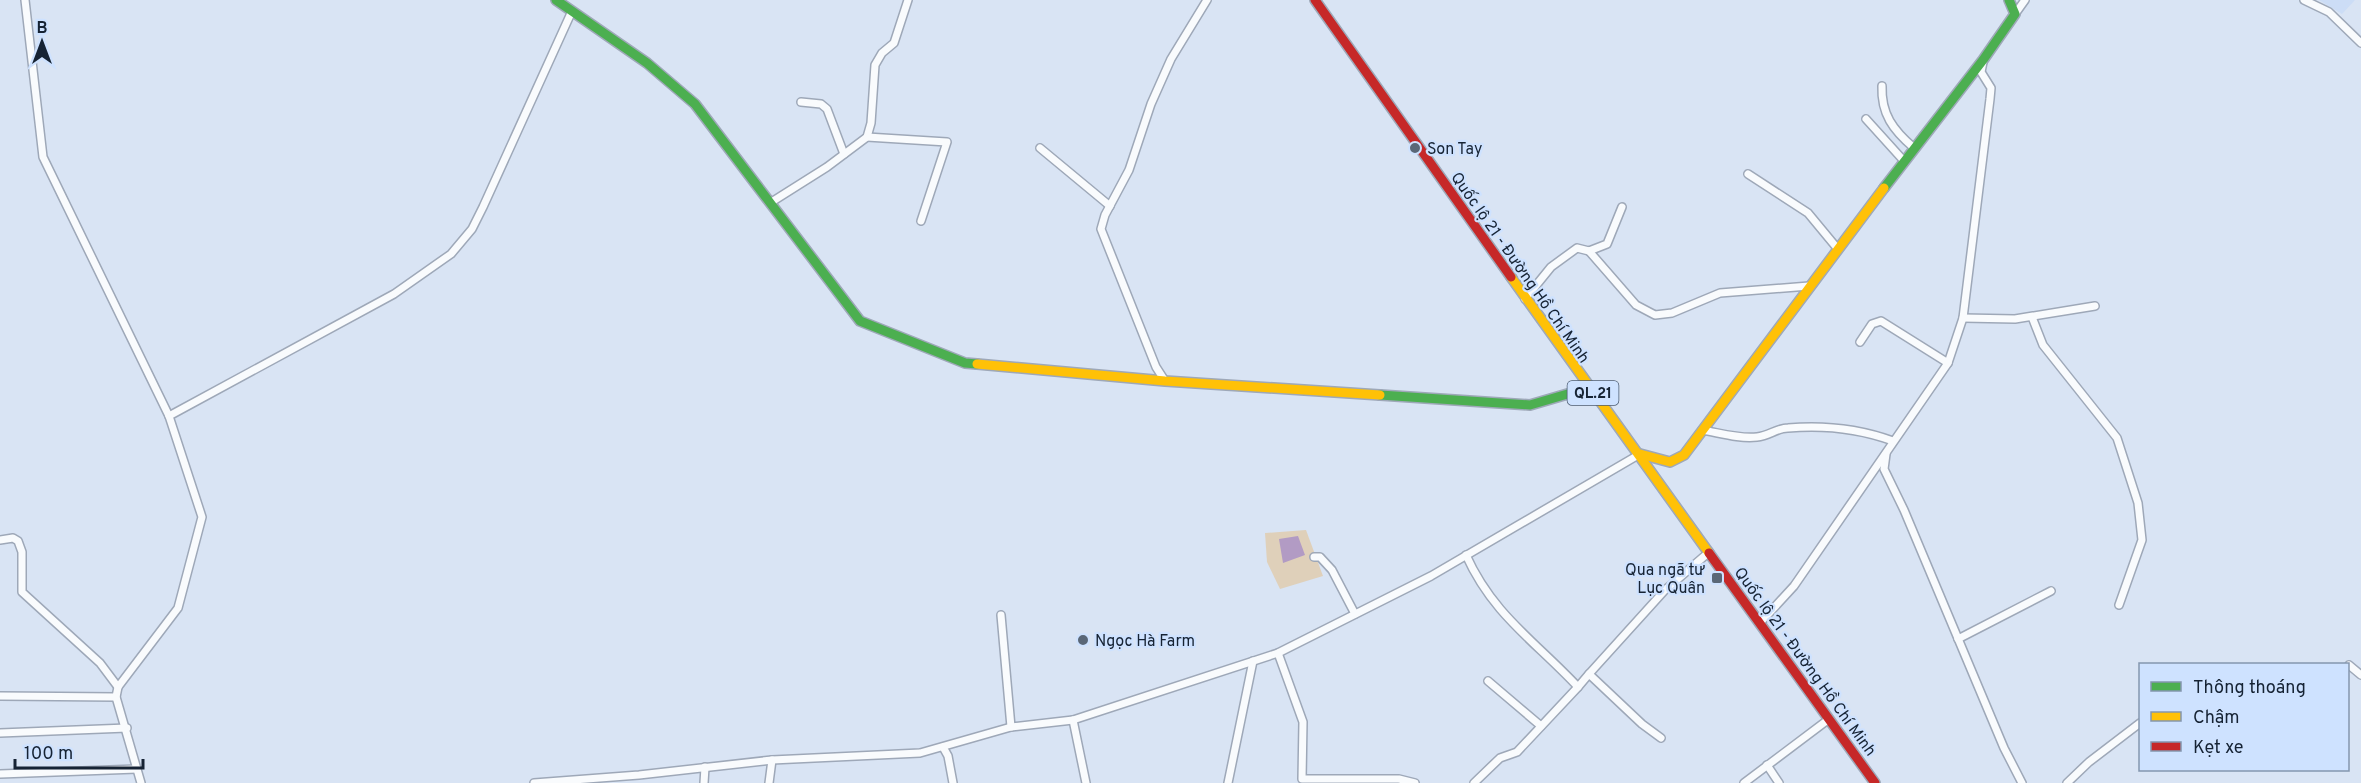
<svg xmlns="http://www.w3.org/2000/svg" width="2361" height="783" viewBox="0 0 2361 783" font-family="Overpass,sans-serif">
<rect width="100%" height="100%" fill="#d9e4f4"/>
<!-- built -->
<polygon fill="#ccddf6" points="2319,0 2355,0 2342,14"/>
<!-- green -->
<polygon fill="#dfd0ba" points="1306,530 1323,576 1280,589 1267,562 1265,533"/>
<!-- water -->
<polygon fill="#b29bc4" points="1298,536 1305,555 1283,563 1279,539"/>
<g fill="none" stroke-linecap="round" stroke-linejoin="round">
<defs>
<g id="street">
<polyline points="25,0 43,157 169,416 202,517 178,608 118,687 116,697 141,783"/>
<polyline points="2304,0 2329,12 2361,43"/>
<polyline points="2015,14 2025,0"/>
<path d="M1882,86C1881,114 1893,130 1914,148"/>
<polyline points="801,102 821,104 827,109 844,154"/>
<polyline points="1866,119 1904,161"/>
<polyline points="867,137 947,142 921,221"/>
<polyline points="1040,148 1110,206"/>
<polyline points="1748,174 1808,213 1837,248"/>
<polyline points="770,203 827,167 867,137 871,123 875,65 882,53 894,43 908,0"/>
<polyline points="1589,251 1636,305 1655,315 1672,313 1720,293 1809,286"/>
<polyline points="1525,299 1551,267 1577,248 1589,251 1607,244 1622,207"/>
<polyline points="2032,317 2043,345 2117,438 2138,503 2142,540 2119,605"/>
<polyline points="1963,318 2015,319 2095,306"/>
<polyline points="1860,342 1872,324 1881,321 1948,363"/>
<polyline points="1165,381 1156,367 1101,229 1105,215 1129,170 1151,104 1171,59 1207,0"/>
<polyline points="169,416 394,294 451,254 472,229 483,207 572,11"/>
<path d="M1702,430C1720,433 1739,439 1757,437C1769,436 1777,428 1788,428C1823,425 1860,429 1893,441"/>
<polyline points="1886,454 1884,469 1904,510 2004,748 2022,783"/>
<polyline points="0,540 13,538 18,541 22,552 22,592 100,663 118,687"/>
<path d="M1466,555C1493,615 1535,641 1578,687L1589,674L1642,724L1661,738"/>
<polyline points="1314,557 1320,557 1332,570 1355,614"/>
<polyline points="1001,615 1011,727"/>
<polyline points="1760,623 1794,586 1948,363 1963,318 1990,99 1991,88 1981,72 1983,62"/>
<polyline points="1958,639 2051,591"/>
<polyline points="1278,653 1303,722 1302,779 1399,779 1415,783"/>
<polyline points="2349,665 2361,675"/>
<polyline points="1589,674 1665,590 1708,553"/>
<polyline points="1488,681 1541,726"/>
<polyline points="0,696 116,697"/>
<polyline points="1073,720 1086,783"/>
<polyline points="0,733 127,728"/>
<polyline points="943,747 948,756 953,783"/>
<polyline points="1767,765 1779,783"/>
<polyline points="0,774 137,769"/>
<polyline points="534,783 639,775 772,760 920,753 1011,727 1073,720 1278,653 1431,576 1640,454"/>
<polyline points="704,783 705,767"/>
<polyline points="769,783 772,760"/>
<polyline points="1228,783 1253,661"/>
<polyline points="1474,783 1500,758 1517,752 1578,687"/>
<polyline points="1744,783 1829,719"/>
<polyline points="2067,783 2089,762 2140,723"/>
</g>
<g id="fast">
<polyline points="556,0 647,63 695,104 860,321 965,363 977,364"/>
<polyline points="1884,188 1983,60 2015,14 2009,0"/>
<polyline points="1380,395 1530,405 1588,388"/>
</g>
<g id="slow">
<polyline points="1511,277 1709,553"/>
<polyline points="977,364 1165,381 1380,395"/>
<polyline points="1640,454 1670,462 1684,455 1884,188"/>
</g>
<g id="jam">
<polyline points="1315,0 1511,277"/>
<polyline points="1709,553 1875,783"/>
</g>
</defs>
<!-- street casing -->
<use href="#street" stroke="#9ea8b8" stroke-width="10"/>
<!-- fast casing -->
<use href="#fast" stroke="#9ea8b8" stroke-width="12"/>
<!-- slow casing -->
<use href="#slow" stroke="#9ea8b8" stroke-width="12"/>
<!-- jam casing -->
<use href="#jam" stroke="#9ea8b8" stroke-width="12"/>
<!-- street -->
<use href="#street" stroke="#f9fbfd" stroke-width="7"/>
<!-- fast -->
<use href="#fast" stroke="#4caf50" stroke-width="9"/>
<!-- slow -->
<use href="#slow" stroke="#ffc107" stroke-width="9"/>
<!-- jam -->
<use href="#jam" stroke="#c62828" stroke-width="9"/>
</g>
<!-- markers -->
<g fill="#5a6777" stroke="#cee2ff" stroke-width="2">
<circle cx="1415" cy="148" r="6"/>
<rect x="1711" y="572" width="12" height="12" rx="3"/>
<circle cx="1083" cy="640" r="6"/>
</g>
<g text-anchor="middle" stroke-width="4.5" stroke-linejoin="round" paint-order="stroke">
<!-- shield labels -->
<rect fill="#cee2ff" stroke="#4d5c71" stroke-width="1.5" x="1567.5" y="381" width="51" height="24" rx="4.5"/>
<g font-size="15" font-weight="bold" fill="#162334">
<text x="1593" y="398">QL.21</text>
</g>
<!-- poi labels -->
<g font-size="16" fill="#162334" stroke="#cee2ff" text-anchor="start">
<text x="1427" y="154">Son Tay</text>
<text x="1705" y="575" text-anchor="end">Qua ngã tư<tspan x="1705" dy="18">Lục Quân</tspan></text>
<text x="1095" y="646">Ngọc Hà Farm</text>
</g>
<!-- street labels -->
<g font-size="16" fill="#162334" stroke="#cee2ff">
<text transform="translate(1521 267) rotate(55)" y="6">Quốc lộ 21 - Đường Hồ Chí Minh</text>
<text transform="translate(1806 661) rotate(54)" y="6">Quốc lộ 21 - Đường Hồ Chí Minh</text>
</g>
</g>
<!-- legend -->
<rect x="2139" y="663" width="210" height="108" fill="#cee2ff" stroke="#8496ae" stroke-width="1.5"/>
<rect x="2151" y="682" width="30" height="9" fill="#4caf50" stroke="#8496ae" stroke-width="1.5"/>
<text x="2193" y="693" font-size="18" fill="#162334">Thông thoáng</text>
<rect x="2151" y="712" width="30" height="9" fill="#ffc107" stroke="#8496ae" stroke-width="1.5"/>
<text x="2193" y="723" font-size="18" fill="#162334">Chậm</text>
<rect x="2151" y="742" width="30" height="9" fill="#c62828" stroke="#8496ae" stroke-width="1.5"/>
<text x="2193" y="753" font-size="18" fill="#162334">Kẹt xe</text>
<!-- north arrow -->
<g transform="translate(42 42)" stroke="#cee2ff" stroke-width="4.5" paint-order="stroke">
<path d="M0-4.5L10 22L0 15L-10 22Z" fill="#162334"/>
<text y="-9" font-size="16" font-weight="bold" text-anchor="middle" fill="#162334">B</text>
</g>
<!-- scale -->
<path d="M15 759v9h128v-9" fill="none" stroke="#162334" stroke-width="3"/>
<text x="24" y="759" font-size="18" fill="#162334" stroke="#cee2ff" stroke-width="4.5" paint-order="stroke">100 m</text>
</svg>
